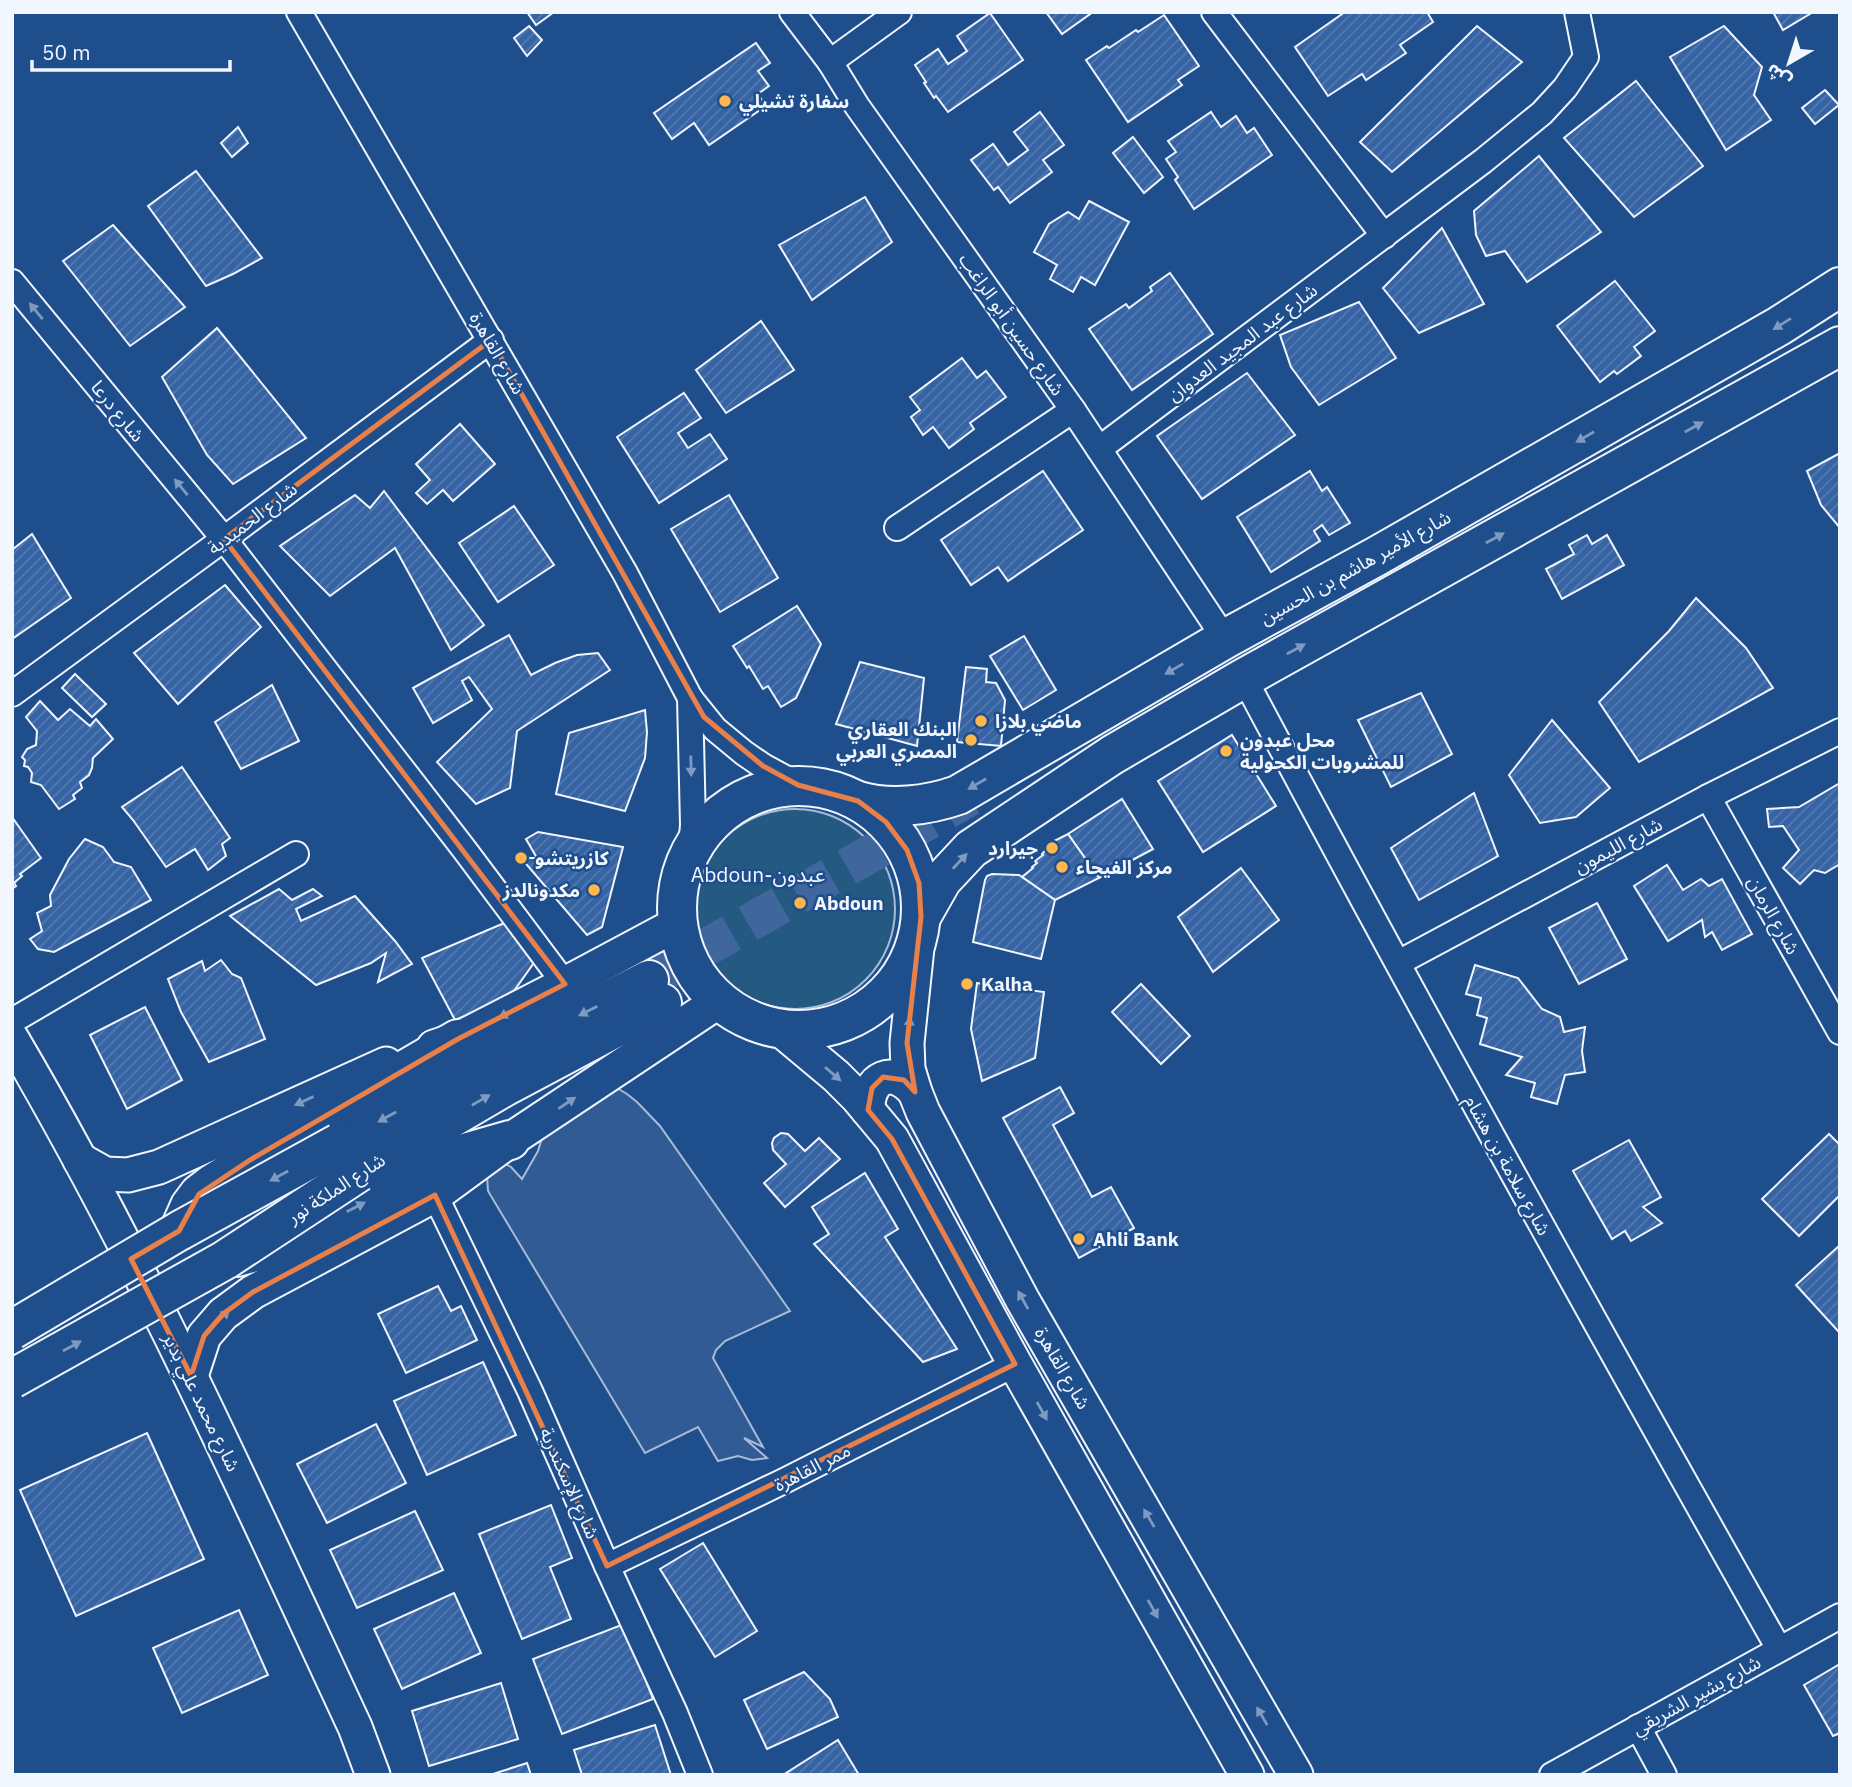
<svg xmlns="http://www.w3.org/2000/svg" width="1852" height="1787" viewBox="0 0 1852 1787" font-family="'IBM Plex Sans','Noto Sans Arabic',sans-serif">
<defs>
<pattern id="building-hatch" width="6" height="6" patternUnits="userSpaceOnUse" patternTransform="scale(1.75)"><rect width="6" height="6" fill="#3563a3"/><path d="M-1 1l2-2M0 6l6-6M5 7l2-2" fill="none" stroke="#537ab1"/></pattern>
</defs>
<rect width="100%" height="100%" fill="#1f4e8c"/>
<!-- park -->
<circle fill="#245a82" stroke="#a8bbd7" stroke-width="2" cx="795" cy="909" r="100"/>
<!-- parking -->
<polygon fill="#305b95" stroke="#a8bbd7" stroke-width="2" points="617,1088 627,1094 637,1102 660,1126 790,1311 725,1341 716,1350 713,1358 763,1447 744,1438 767,1458 752,1460 738,1456 718,1461 698,1427 645,1453 488,1191 487,1176 502,1162 511,1167 522,1179 538,1151 541,1141 547,1131"/>
<!-- building -->
<g fill="url(#building-hatch)" stroke="#f2f6ff" stroke-width="2">
<polygon points="527,12 554,12 536,25"/>
<polygon points="1046,12 1093,12 1062,34"/>
<polygon points="1345,12 1427,12 1433,22 1400,45 1406,53 1366,80 1362,74 1328,96 1295,47"/>
<polygon points="1773,12 1813,12 1783,30"/>
<polygon points="990,13 1023,60 948,112 936,96 934,98 924,83 926,82 915,65 938,49 948,64 967,51 957,36"/>
<polygon points="1164,15 1199,66 1178,80 1182,85 1128,122 1086,60 1107,46 1109,48 1136,30 1138,32"/>
<polygon points="529,26 542,40 527,56 514,38"/>
<polygon points="1477,26 1522,62 1392,172 1360,142"/>
<polygon points="1724,26 1762,67 1754,95 1771,120 1726,150 1670,57"/>
<polygon points="756,43 770,63 758,71 769,86 758,94 766,106 709,145 694,123 672,139 654,113"/>
<polygon points="1636,81 1703,166 1634,217 1564,138"/>
<polygon points="1825,90 1839,105 1815,124 1802,108"/>
<polygon points="1040,112 1064,145 1043,160 1052,172 1010,203 998,187 994,190 971,160 993,144 1008,165 1028,150 1014,132"/>
<polygon points="1211,112 1221,127 1236,116 1247,133 1254,128 1272,155 1194,209 1175,180 1178,177 1166,159 1176,152 1168,141"/>
<polygon points="238,127 248,143 232,157 221,143"/>
<polygon points="1133,137 1163,177 1144,193 1113,153"/>
<polygon points="1539,156 1601,232 1527,282 1505,251 1486,256 1476,235 1474,211"/>
<polygon points="196,171 262,258 233,274 206,286 148,206"/>
<polygon points="865,197 892,242 812,300 779,245"/>
<polygon points="1089,201 1129,222 1095,285 1081,277 1073,292 1050,279 1057,265 1034,252 1049,224 1068,212 1079,219"/>
<polygon points="113,225 185,307 130,346 63,261"/>
<polygon points="1442,228 1484,304 1419,333 1383,288"/>
<polygon points="1170,273 1213,334 1132,390 1089,329 1126,304 1129,308 1152,291 1150,287"/>
<polygon points="1615,281 1655,331 1634,347 1641,356 1617,374 1614,371 1600,382 1557,326"/>
<polygon points="1359,302 1396,358 1319,405 1291,367 1280,335"/>
<polygon points="761,321 794,370 726,413 696,370"/>
<polygon points="217,328 306,438 233,484 207,455 162,377"/>
<polygon points="962,358 977,378 986,371 1006,397 970,423 974,429 949,448 933,427 923,435 911,417 920,410 910,397"/>
<polygon points="1247,373 1295,435 1202,499 1157,436"/>
<polygon points="684,393 701,418 678,433 688,448 710,434 727,459 659,503 617,437"/>
<polygon points="460,424 495,464 453,501 443,490 427,504 416,493 430,480 416,464"/>
<polygon points="1840,453 1840,528 1821,505 1807,471"/>
<polygon points="1043,471 1083,530 1008,581 998,567 971,585 941,540"/>
<polygon points="1310,471 1322,491 1327,487 1350,523 1329,535 1322,525 1314,531 1320,541 1271,572 1237,517"/>
<polygon points="384,491 484,625 451,650 395,548 330,596 280,546 355,495 370,508"/>
<polygon points="729,495 778,578 720,612 671,529"/>
<polygon points="514,506 554,565 498,602 459,543"/>
<polygon points="32,534 71,598 12,639 12,550"/>
<polygon points="1587,535 1592,544 1607,535 1624,565 1562,599 1546,569 1574,554 1569,545"/>
<polygon points="225,585 261,627 178,704 134,653"/>
<polygon points="1696,598 1746,648 1773,688 1639,762 1599,702 1669,631"/>
<polygon points="797,606 821,644 796,698 781,707 768,686 763,689 749,666 747,668 733,646"/>
<polygon points="509,635 531,675 555,663 577,655 598,653 610,670 517,731 510,788 476,804 437,762 492,709 469,677 462,681 472,700 433,723 413,688"/>
<polygon points="1024,636 1056,690 1023,710 990,656"/>
<polygon points="860,662 924,678 917,746 836,724"/>
<polygon points="966,667 987,669 986,682 996,683 1005,700 1001,746 957,742"/>
<polygon points="75,674 106,704 92,717 62,688"/>
<polygon points="272,685 299,741 241,769 215,722"/>
<polygon points="1421,693 1452,754 1391,787 1358,720"/>
<polygon points="40,701 58,720 70,709 90,726 96,719 113,739 93,758 92,768 89,775 80,782 82,788 73,795 75,799 59,809 41,785 31,782 32,773 28,767 24,766 25,760 22,757 27,749 36,745 37,731 26,717"/>
<polygon points="645,710 647,732 645,758 625,811 556,794 569,733"/>
<polygon points="1552,720 1610,788 1576,817 1540,823 1509,775"/>
<polygon points="1232,735 1276,806 1203,852 1158,781"/>
<polygon points="182,767 230,838 222,844 226,856 208,870 195,849 166,867 133,820 122,807"/>
<polygon points="1840,783 1840,864 1825,873 1814,870 1800,884 1783,868 1799,850 1783,826 1769,827 1767,809 1799,807"/>
<polygon points="1474,793 1498,856 1419,900 1391,848"/>
<polygon points="1122,799 1153,849 1099,878 1068,834"/>
<polygon points="12,817 41,858 20,874 22,876 14,883 16,886 12,889"/>
<polygon points="538,832 623,847 602,927 587,935 521,858 537,858 526,839"/>
<polygon points="1068,834 1099,878 1055,900 1022,877 1033,868 1032,867 1037,863 1035,861 1043,855 1042,854 1054,841"/>
<polygon points="85,839 103,847 114,862 131,867 151,900 54,952 38,949 30,939 42,931 37,913 51,906 50,895 69,859"/>
<polygon points="1667,865 1683,890 1701,879 1709,886 1722,879 1752,934 1722,950 1712,932 1705,937 1702,920 1668,941 1634,886"/>
<polygon points="1241,868 1279,920 1213,972 1178,917"/>
<polygon points="992,874 1019,875 1055,900 1041,959 973,942 985,880 987,876"/>
<polygon points="279,889 292,900 313,889 322,896 296,909 301,921 355,896 395,941 412,964 378,982 386,953 371,963 316,985 230,916"/>
<polygon points="1597,903 1627,959 1579,984 1549,928"/>
<polygon points="509,921 538,957 509,998 455,1020 422,958"/>
<polygon points="221,960 232,974 241,978 265,1039 209,1062 181,1012 168,979 202,961 205,971"/>
<polygon points="1475,965 1518,978 1542,1009 1560,1017 1564,1032 1585,1027 1582,1051 1585,1072 1565,1075 1557,1104 1531,1097 1535,1083 1506,1075 1522,1057 1480,1044 1487,1018 1477,1015 1481,998 1466,994"/>
<polygon points="977,983 1044,992 1035,1058 982,1081 971,1029"/>
<polygon points="1141,984 1190,1036 1161,1064 1112,1012"/>
<polygon points="145,1007 182,1080 127,1109 90,1035"/>
<polygon points="1060,1087 1074,1113 1053,1125 1092,1197 1111,1187 1134,1228 1079,1258 1003,1118"/>
<polygon points="781,1133 788,1134 805,1151 819,1138 840,1159 785,1207 764,1183 786,1164 773,1150 772,1143 774,1138"/>
<polygon points="1829,1134 1840,1145 1840,1195 1799,1236 1762,1199"/>
<polygon points="1629,1140 1661,1197 1643,1207 1662,1223 1631,1241 1625,1231 1612,1239 1573,1171"/>
<polygon points="865,1173 898,1229 885,1237 957,1349 923,1362 814,1244 829,1234 812,1207"/>
<polygon points="1840,1245 1840,1329 1838,1331 1796,1285"/>
<polygon points="438,1286 451,1311 461,1306 477,1340 406,1373 378,1314"/>
<polygon points="483,1362 516,1435 427,1475 394,1401"/>
<polygon points="376,1424 406,1483 327,1523 297,1464"/>
<polygon points="147,1433 204,1559 76,1616 20,1490"/>
<polygon points="551,1505 572,1558 550,1567 571,1619 522,1639 479,1534"/>
<polygon points="415,1511 443,1570 357,1608 330,1550"/>
<polygon points="703,1543 757,1631 715,1657 660,1569"/>
<polygon points="454,1593 481,1653 402,1689 374,1629"/>
<polygon points="239,1610 268,1675 182,1713 153,1648"/>
<polygon points="624,1624 653,1699 562,1734 533,1659"/>
<polygon points="1840,1664 1840,1733 1833,1736 1804,1685"/>
<polygon points="804,1672 830,1699 838,1717 767,1749 744,1700"/>
<polygon points="501,1683 518,1739 429,1766 412,1711"/>
<polygon points="655,1725 671,1775 582,1775 574,1750"/>
<polygon points="838,1740 859,1775 783,1775"/>
<polygon points="527,1763 531,1775 490,1775"/>
</g>
<g fill="none" stroke-linecap="round" stroke-linejoin="round">
<!-- highway-tunnel -->
<polyline stroke="#3f679d" stroke-width="38" stroke-dasharray="38 19" stroke-linecap="butt" points="649,980 970,797"/>
<defs>
<g id="street">
<polyline points="299,12 625,573 690,698 715,729 744,753 763,766 798,785"/>
<polyline points="792,12 830,62 857,106 1073,410 1225,639"/>
<polyline points="1214,12 1384,236"/>
<polyline points="830,62 899,12"/>
<polyline points="12,282 224,539 464,849 565,984"/>
<polyline points="1099,449 1483,161 1542,113 1565,88 1586,57 1577,12"/>
<polyline points="897,528 1073,410"/>
<path d="M1244,678C1417,1004 1597,1327 1779,1649"/>
<polyline points="12,694 224,539 491,340"/>
<polyline points="690,698 693,825 691,848"/>
<polyline points="1708,797 1840,1032"/>
<polyline points="1398,963 1708,797 1840,731"/>
<polyline points="12,1021 296,854"/>
<polyline points="435,1195 530,1391 607,1566 675,1713 700,1775"/>
<polyline points="607,1566 782,1482 1015,1364"/>
<polyline points="1638,1727 1664,1775"/>
<polyline points="1552,1775 1840,1616"/>
</g>
<g id="secondary">
<polyline points="918,938 907,1043 908,1069 915,1092 923,1112 1022,1299 1296,1775"/>
<polyline points="781,1030 836,1076 857,1097 892,1139 1015,1364 1247,1775"/>
<path d="M12,1039C142,1260 247,1495 355,1727L373,1775"/>
<polyline points="434,1047 458,1039 565,984 677,924"/>
<path d="M868,1110C867,1077 893,1065 915,1092"/>
<polyline points="80,1160 105,1174 128,1175 159,1167 386,1064"/>
<polyline points="191,1376 204,1336 223,1314 253,1292 435,1195 510,1140 719,1001"/>
</g>
<g id="highway">
<circle cx="799" cy="908" r="122"/>
<path d="M858,801C890,810 927,806 958,795L1225,639L1377,556L1779,326L1840,287"/>
<polyline points="921,917 942,880 971,849 1112,755 1244,678 1840,346"/>
<polyline points="339,1143 487,1062 649,980"/>
<polyline points="359,1172 504,1087 662,1003"/>
<polyline points="179,1231 190,1206 199,1194 212,1184 250,1160 458,1039"/>
<polyline points="237,1257 281,1245 465,1153 510,1140"/>
</g>
</defs>
<!-- street casing -->
<use href="#street" stroke="#f2f6ff" stroke-width="28"/>
<!-- secondary casing -->
<use href="#secondary" stroke="#f2f6ff" stroke-width="37"/>
<!-- highway casing -->
<use href="#highway" stroke="#f2f6ff" stroke-width="42"/>
<!-- street -->
<use href="#street" stroke="#1f4e8c" stroke-width="24"/>
<!-- secondary -->
<use href="#secondary" stroke="#1f4e8c" stroke-width="33"/>
<!-- highway -->
<use href="#highway" stroke="#1f4e8c" stroke-width="38"/>
<defs>
<g id="highway-bridge">
<polyline points="12,1330 179,1231 339,1143"/>
<polyline points="12,1379 225,1260 359,1172"/>
</g>
</defs>
<!-- highway-bridge casing -->
<use href="#highway-bridge" stroke="#f2f6ff" stroke-width="42" stroke-linecap="butt"/>
<!-- highway-bridge -->
<use href="#highway-bridge" stroke="#1f4e8c" stroke-width="38"/>
</g>
<!-- one-way arrows -->
<defs><path id="oneway-solid" d="M-6-.8H1V-3.2L6.5 0L1 3.2V.8H-6Z" transform="scale(1.75)"/></defs>
<g fill="#7e9ac0">
<use href="#oneway-solid" transform="translate(36 311) rotate(-129)"/>
<use href="#oneway-solid" transform="translate(1782 324) rotate(148)"/>
<use href="#oneway-solid" transform="translate(1694 427) rotate(-29)"/>
<use href="#oneway-solid" transform="translate(1585 437) rotate(150)"/>
<use href="#oneway-solid" transform="translate(181 487) rotate(-129)"/>
<use href="#oneway-solid" transform="translate(1495 538) rotate(-29)"/>
<use href="#oneway-solid" transform="translate(1296 649) rotate(-29)"/>
<use href="#oneway-solid" transform="translate(1174 669) rotate(150)"/>
<use href="#oneway-solid" transform="translate(691 766) rotate(89)"/>
<use href="#oneway-solid" transform="translate(977 784) rotate(150)"/>
<use href="#oneway-solid" transform="translate(960 861) rotate(-47)"/>
<use href="#oneway-solid" transform="translate(588 1011) rotate(153)"/>
<use href="#oneway-solid" transform="translate(508 1013) rotate(153)"/>
<use href="#oneway-solid" transform="translate(909 1027) rotate(-84)"/>
<use href="#oneway-solid" transform="translate(833 1074) rotate(41)"/>
<use href="#oneway-solid" transform="translate(481 1100) rotate(-30)"/>
<use href="#oneway-solid" transform="translate(304 1101) rotate(155)"/>
<use href="#oneway-solid" transform="translate(567 1103) rotate(-34)"/>
<use href="#oneway-solid" transform="translate(387 1117) rotate(151)"/>
<use href="#oneway-solid" transform="translate(279 1176) rotate(151)"/>
<use href="#oneway-solid" transform="translate(356 1207) rotate(-27)"/>
<use href="#oneway-solid" transform="translate(1023 1300) rotate(-119)"/>
<use href="#oneway-solid" transform="translate(222 1317) rotate(-44)"/>
<use href="#oneway-solid" transform="translate(72 1346) rotate(-29)"/>
<use href="#oneway-solid" transform="translate(1042 1411) rotate(61)"/>
<use href="#oneway-solid" transform="translate(1149 1518) rotate(-120)"/>
<use href="#oneway-solid" transform="translate(1153 1609) rotate(61)"/>
<use href="#oneway-solid" transform="translate(1262 1716) rotate(-120)"/>
</g>
<!-- marked area -->
<path fill="none" stroke="#ea8049" stroke-width="5" stroke-linejoin="round" d="M491,340L704,717L763,766L798,785L858,801L886,822L907,850L919,883L921,917L907,1043L915,1092L904,1080L883,1077L872,1088L868,1110L892,1139L1015,1364L607,1566L435,1195L253,1292L223,1314L204,1336L191,1376L131,1259L179,1231L199,1194L250,1160L458,1039L565,984L224,539Z"/>
<!-- markers -->
<g fill="#ffb74d" stroke="#1f4e8c" stroke-width="2.5">
<circle cx="725" cy="101" r="7"/>
<circle cx="981" cy="721" r="7"/>
<circle cx="971" cy="740" r="7"/>
<circle cx="1226" cy="751" r="7"/>
<circle cx="1052" cy="848" r="7"/>
<circle cx="521" cy="858" r="7"/>
<circle cx="1062" cy="867" r="7"/>
<circle cx="594" cy="890" r="7"/>
<circle cx="800" cy="903" r="7"/>
<circle cx="967" cy="984" r="7"/>
<circle cx="1079" cy="1239" r="7"/>
</g>
<g text-anchor="middle" stroke-width="5" stroke-linejoin="round" paint-order="stroke">
<!-- poi labels -->
<g font-size="19" font-weight="bold" fill="#f2f6ff" stroke="#1f4e8c" text-anchor="start">
<text x="739" y="108">سفارة تشيلي</text>
<text x="995" y="728">ماضي بلازا</text>
<text x="957" y="736" text-anchor="end">البنك العقاري<tspan x="957" dy="22">المصري العربي</tspan></text>
<text x="1240" y="747">محل عبدون<tspan x="1240" dy="22">للمشروبات الكحولية</tspan></text>
<text x="1038" y="855" text-anchor="end">جيرارد</text>
<text x="535" y="865">كازريتشو</text>
<text x="1076" y="874">مركز الفيحاء</text>
<text x="580" y="897" text-anchor="end">مكدونالدز</text>
<text x="814" y="910">Abdoun</text>
<text x="981" y="991">Kalha</text>
<text x="1093" y="1246">Ahli Bank</text>
</g>
<!-- street labels -->
<g font-size="19" fill="#f2f6ff" stroke="#1f4e8c">
<text transform="translate(1012 324) rotate(55)" y="7">شارع حسين أبو الراغب</text>
<text transform="translate(1242 342) rotate(-37)" y="7">شارع عبد المجيد العدوان</text>
<text transform="translate(498 353) rotate(60)" y="7">شارع القاهرة</text>
<text transform="translate(118 411) rotate(51)" y="7">شارع درعا</text>
<text transform="translate(252 518) rotate(-37)" y="7">شارع الحميدية</text>
<text transform="translate(1355 567) rotate(-29)" y="7">شارع الأمير هاشم بن الحسين</text>
<text transform="translate(1618 845) rotate(-28)" y="7">شارع الليمون</text>
<text transform="translate(1774 915) rotate(61)" y="7">شارع الرمان</text>
<text transform="translate(1508 1165) rotate(61)" y="7">شارع سلامة بن هشام</text>
<text transform="translate(336 1188) rotate(-33)" y="7">شارع الملكة نور</text>
<text transform="translate(1063 1368) rotate(60)" y="7">شارع القاهرة</text>
<text transform="translate(202 1402) rotate(64)" y="7">شارع محمد علي بدير</text>
<text transform="translate(812 1467) rotate(-27)" y="7">ممر القاهرة</text>
<text transform="translate(570 1483) rotate(66)" y="7">شارع الإسكندرية</text>
<text transform="translate(1696 1695) rotate(-29)" y="7">شارع بشير الشريقي</text>
</g>
<!-- neighbourhood labels -->
<g font-size="21" fill="#f2f6ff" stroke="#1f4e8c">
<text x="758" y="882">Abdoun-عبدون</text>
</g>
</g>
<!-- border -->
<rect width="1852" height="1787" fill="none" stroke="#f2f6ff" stroke-width="28"/>
<!-- north arrow -->
<g transform="translate(1789 63) rotate(219)" stroke="#1f4e8c" stroke-width="5" paint-order="stroke">
<path d="M0-5L12 26L0 18L-12 26Z" fill="#f2f6ff"/>
<text y="-10" font-size="19" font-weight="bold" text-anchor="middle" fill="#f2f6ff">ش</text>
</g>
<!-- scale -->
<path d="M32 60v10h198v-10" fill="none" stroke="#f2f6ff" stroke-width="3.5"/>
<text x="42" y="60" font-size="21" fill="#f2f6ff" stroke="#1f4e8c" stroke-width="5" paint-order="stroke">50 m</text>
</svg>
